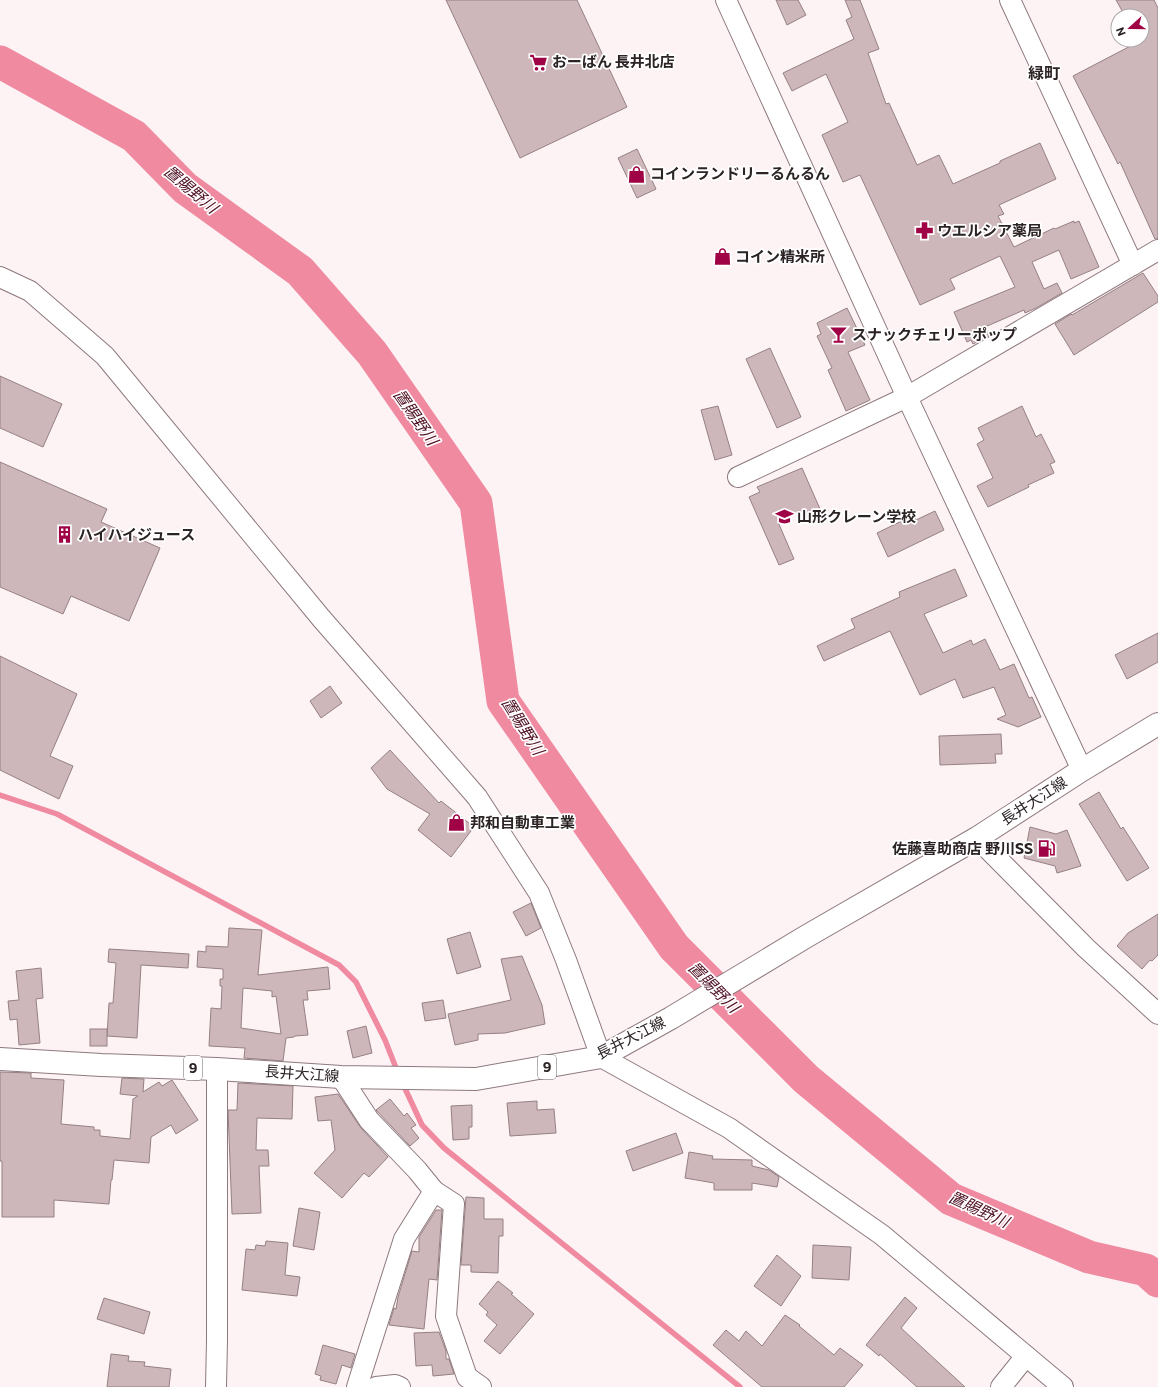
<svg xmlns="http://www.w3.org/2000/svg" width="1158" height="1387" viewBox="0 0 1158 1387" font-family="Commissioner,'Noto Sans JP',sans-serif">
<rect width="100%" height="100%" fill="#fdf3f5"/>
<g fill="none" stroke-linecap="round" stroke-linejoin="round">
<!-- stream -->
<g stroke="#ef8aa0" stroke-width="5.5">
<polyline points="0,795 57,814 339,965 356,982 385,1040 398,1073"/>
<polyline points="402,1082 422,1125 444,1148 740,1387"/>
</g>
<!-- river -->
<polyline stroke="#ef8aa0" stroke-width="33" points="0,62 134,136 185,188 300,271 372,353 476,503 503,701 674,947 806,1079 951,1199 1089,1257 1146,1270 1158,1281"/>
</g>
<!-- building -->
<g fill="#cdb7ba" stroke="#958083" fill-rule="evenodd">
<polygon points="446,0 577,0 627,107 520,158"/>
<polygon points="776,0 798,0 806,15 787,25"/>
<polygon points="845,0 860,0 879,49 868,53 886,104 889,103 917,165 939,155 953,184 1000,163 1000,161 1040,143 1056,179 999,205 1004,214 998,216 1014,247 1054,228 1055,229 1074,221 1074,223 1079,221 1099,267 1071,279 1059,250 1032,262 1044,289 1057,283 1062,293 1036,308 1025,313 1024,310 985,327 989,336 973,344 971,340 967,342 954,312 1015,287 1000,256 950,279 955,289 920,305 860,175 843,182 822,135 848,122 826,74 792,91 783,73 854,39 846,20 852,17"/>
<polygon points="1116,0 1154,0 1158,8 1158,239 1155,239 1120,162 1118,164 1073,76 1142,40 1142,16 1125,16"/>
<polygon points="637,149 656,189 637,198 618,158"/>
<polygon points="1143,273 1158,296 1158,302 1074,355 1055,324 1071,314 1072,315"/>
<polygon points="847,308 865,345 848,352 870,400 846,411 828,370 832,368 817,336 821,334 817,323"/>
<polygon points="770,348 801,417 777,428 746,359"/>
<polygon points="0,376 62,404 43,447 0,428"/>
<polygon points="718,406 732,455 715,460 701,410"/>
<polygon points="1022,406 1036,437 1041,434 1055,462 1050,464 1054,473 1028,485 1029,487 988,507 977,486 993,478 977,444 984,440 978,428"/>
<polygon points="0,462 107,509 101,522 160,548 129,621 71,596 63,614 0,587"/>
<polygon points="802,468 824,518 810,524 804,510 778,522 794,559 779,565 749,497 760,492 757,487"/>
<polygon points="935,511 944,530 888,557 877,533 914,515 916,520"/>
<polygon points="955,569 967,596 924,614 943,653 971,640 973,645 985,639 1000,670 1014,664 1029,698 1032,697 1041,717 1018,727 997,719 1006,715 994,687 963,698 955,679 920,695 890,631 824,661 817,646 855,628 851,619 900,597 899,592"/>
<polygon points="1158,633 1158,662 1127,679 1115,655"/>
<polygon points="0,656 77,694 50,756 73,766 59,799 0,770"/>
<polygon points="330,686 342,703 321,718 310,701"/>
<polygon points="1001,734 1002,754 995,754 996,763 940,765 939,736"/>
<polygon points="390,750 439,803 441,801 474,827 451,857 418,830 430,814 387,789 371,768"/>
<polygon points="1099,792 1121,829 1123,827 1149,868 1127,881 1079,804"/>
<polygon points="1030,827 1056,834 1067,830 1081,866 1057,873 1055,866 1024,858"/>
<polygon points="531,903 541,928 526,936 513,912"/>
<polygon points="1158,914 1158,955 1152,961 1150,960 1142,969 1117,946 1128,933"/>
<path d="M229,928L262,930L258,975L328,967L330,989L307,991L308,1000H303L308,1035L295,1036L294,1037L286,1038L283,1061L244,1058L245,1048L209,1046L211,1008L221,1009L222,986H220V979H223V969L197,967L198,951L206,952V946L228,947ZM243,988L272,991V997L276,996L281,1034L241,1028Z"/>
<polygon points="470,932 481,967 457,974 447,939"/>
<polygon points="109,949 189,954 188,968 141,965 137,1038 107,1036 109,1003 113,1003 116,963 108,962"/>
<polygon points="522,956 542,1005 545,1024 505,1033 478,1034 478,1040 455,1045 448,1014 511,1000 501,959"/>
<polygon points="41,968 43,998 36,999 40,1043 19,1045 17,1019 10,1020 8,1001 19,1000 16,971"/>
<polygon points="443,1000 446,1018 425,1021 422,1003"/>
<polygon points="366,1026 372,1053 353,1058 347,1031"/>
<rect x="90" y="1029" width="17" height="17"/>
<polygon points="0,1072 31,1073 31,1078 64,1080 61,1124 94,1127 94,1130 100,1130 100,1136 130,1139 133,1099 138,1096 120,1094 122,1078 144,1079 143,1092 159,1082 162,1086 172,1080 198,1120 176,1134 171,1125 151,1137 149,1163 114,1160 112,1180 111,1180 109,1204 54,1200 54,1217 2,1217 2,1161 0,1161"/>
<polygon points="238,1083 293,1086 292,1119 257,1118 256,1150 268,1150 269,1166 259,1166 261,1213 232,1214 228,1110 237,1110"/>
<polygon points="338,1094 361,1128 388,1157 369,1177 364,1173 342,1198 314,1173 335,1150 331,1120 318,1121 315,1097"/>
<polygon points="390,1099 404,1116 407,1113 416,1125 411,1128 419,1138 410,1146 376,1110"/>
<polygon points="537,1101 537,1110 554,1109 556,1133 510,1136 507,1103"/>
<polygon points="472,1105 472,1127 469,1127 469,1139 453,1140 451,1106"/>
<polygon points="676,1133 683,1153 633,1171 626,1151"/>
<polygon points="689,1152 713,1156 712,1159 752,1160 752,1166 769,1170 779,1177 777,1187 752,1183 752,1190 714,1190 714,1183 685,1178"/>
<polygon points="466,1197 484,1198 484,1219 503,1219 503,1236 499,1236 498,1273 471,1272 471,1265 461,1265"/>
<polygon points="299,1208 320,1212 314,1250 293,1246"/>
<polygon points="436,1210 442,1210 437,1280 429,1279 424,1329 389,1325 394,1308 396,1309 398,1297 412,1251 419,1252 419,1237"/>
<polygon points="266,1241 288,1243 285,1275 300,1277 297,1296 242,1290 246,1249 255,1250 256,1245 265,1246"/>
<polygon points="813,1245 851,1247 849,1280 812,1278"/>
<polygon points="777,1255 801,1276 781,1306 754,1286"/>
<polygon points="498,1281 513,1293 511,1294 534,1314 500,1354 484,1341 497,1325 486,1315 488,1312 479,1304"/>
<polygon points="905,1297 917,1308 901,1328 965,1387 917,1387 880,1354 879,1356 866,1345"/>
<polygon points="104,1298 150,1312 144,1334 97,1319"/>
<polygon points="785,1315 800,1325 799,1326 834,1355 840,1348 863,1365 844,1387 762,1387 713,1345 726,1330 739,1341 746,1331 762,1346"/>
<polygon points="439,1332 446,1351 446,1359 449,1359 454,1374 433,1376 432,1365 416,1366 414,1333"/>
<polygon points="323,1345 355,1354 351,1368 342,1365 336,1384 320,1380 321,1376 315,1374"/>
<polygon points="111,1354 129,1356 128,1361 145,1362 144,1366 171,1369 169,1387 107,1387"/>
</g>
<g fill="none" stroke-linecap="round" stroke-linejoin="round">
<defs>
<g id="street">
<polyline points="726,0 907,397 1082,770"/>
<polyline points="1010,0 1133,265"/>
<polyline points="0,277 30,291 105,356 321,618 477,797 539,893 566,960 601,1057 729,1128 882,1235 1063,1387"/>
<polyline points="738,477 907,397 1158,250"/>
<polyline points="977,838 1086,948 1158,1014"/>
<polyline points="341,1077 369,1120 417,1170 434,1191 404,1239 357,1387"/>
<polyline points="434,1191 454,1204 446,1316 467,1377 481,1387"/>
<polyline points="216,1387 217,1340 217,1069"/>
<polyline points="376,1387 395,1385 400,1387"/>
<polyline points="1001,1387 1026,1356"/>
</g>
<polyline id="primary" points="0,1059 101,1065 217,1069 341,1077 476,1079 601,1057 671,1018 807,936 977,838 1082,770 1158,724"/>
</defs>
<!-- street casing -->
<use href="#street" stroke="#8e797d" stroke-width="22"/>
<!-- primary casing -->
<use href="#primary" stroke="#8e797d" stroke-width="24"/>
<!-- street -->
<use href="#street" stroke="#fff" stroke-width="20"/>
<!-- primary -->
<use href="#primary" stroke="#fff" stroke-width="22"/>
</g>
<!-- icons -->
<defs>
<symbol id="supermarket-bare" viewBox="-9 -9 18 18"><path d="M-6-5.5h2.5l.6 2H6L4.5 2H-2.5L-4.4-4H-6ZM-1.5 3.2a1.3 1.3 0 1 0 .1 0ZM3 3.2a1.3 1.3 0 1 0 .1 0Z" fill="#a00345" stroke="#fff" stroke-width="2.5" paint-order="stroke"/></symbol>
<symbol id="shop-bare" viewBox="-9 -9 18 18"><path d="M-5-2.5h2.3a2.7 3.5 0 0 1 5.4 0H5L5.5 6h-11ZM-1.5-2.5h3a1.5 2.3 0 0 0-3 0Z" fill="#a00345" stroke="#fff" stroke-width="2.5" paint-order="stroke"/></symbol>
<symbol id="pharmacy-bare" viewBox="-9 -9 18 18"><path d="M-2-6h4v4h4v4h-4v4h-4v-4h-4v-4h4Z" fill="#a00345" stroke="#fff" stroke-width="2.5" paint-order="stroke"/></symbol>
<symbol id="bar-bare" viewBox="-9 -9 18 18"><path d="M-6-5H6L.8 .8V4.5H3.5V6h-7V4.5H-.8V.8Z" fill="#a00345" stroke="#fff" stroke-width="2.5" paint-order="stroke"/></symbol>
<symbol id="school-bare" viewBox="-9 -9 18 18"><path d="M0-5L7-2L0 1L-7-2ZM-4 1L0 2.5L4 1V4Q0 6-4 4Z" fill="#a00345" stroke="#fff" stroke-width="2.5" paint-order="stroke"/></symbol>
<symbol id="building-bare" viewBox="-9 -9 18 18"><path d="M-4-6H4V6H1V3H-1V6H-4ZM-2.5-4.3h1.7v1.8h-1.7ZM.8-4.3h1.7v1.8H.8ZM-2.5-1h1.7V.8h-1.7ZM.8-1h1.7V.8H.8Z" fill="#a00345" stroke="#fff" stroke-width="2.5" paint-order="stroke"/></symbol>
<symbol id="fuel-bare" viewBox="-9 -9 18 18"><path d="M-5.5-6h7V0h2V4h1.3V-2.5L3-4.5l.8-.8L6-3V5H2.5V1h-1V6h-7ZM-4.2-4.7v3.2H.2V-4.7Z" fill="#a00345" stroke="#fff" stroke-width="2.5" paint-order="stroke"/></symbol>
</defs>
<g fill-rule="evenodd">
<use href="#supermarket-bare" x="526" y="50" width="25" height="25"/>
<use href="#shop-bare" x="624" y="162" width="25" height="25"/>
<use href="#pharmacy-bare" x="912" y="218" width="25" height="25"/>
<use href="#shop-bare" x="710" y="244" width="25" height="25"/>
<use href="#bar-bare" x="826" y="322" width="25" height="25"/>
<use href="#school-bare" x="772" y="504" width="25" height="25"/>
<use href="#building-bare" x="52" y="522" width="25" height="25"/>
<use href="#shop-bare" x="444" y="810" width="25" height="25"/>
<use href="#fuel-bare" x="1034" y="836" width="25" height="25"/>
</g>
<g text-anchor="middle" stroke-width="3.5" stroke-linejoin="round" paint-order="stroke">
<!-- shield labels -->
<g fill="#fff" stroke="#6b6566" stroke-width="1">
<rect x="538" y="1055" width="18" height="24" rx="3"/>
<rect x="184" y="1056" width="18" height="24" rx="3"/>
</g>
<g font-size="14" font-weight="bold" fill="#2b2324">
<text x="547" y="1072">9</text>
<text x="193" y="1073">9</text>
</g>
<!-- poi labels -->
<g font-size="15" font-weight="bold" fill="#2b2324" stroke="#fff" text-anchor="start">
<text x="552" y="67">おーばん 長井北店</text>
<text x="650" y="179">コインランドリーるんるん</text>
<text x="937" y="236">ウエルシア薬局</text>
<text x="735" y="262">コイン精米所</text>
<text x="852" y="340">スナックチェリーポップ</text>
<text x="797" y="522">山形クレーン学校</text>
<text x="78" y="540">ハイハイジュース</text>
<text x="470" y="828">邦和自動車工業</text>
<text x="1033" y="854" text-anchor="end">佐藤喜助商店 野川SS</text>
</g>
<!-- street labels -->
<g font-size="15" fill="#2b2324" stroke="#fff">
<text transform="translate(1034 801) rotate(-33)" y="5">長井大江線</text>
<text transform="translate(631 1038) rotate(-27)" y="5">長井大江線</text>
<text transform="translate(302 1074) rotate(4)" y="5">長井大江線</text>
</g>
<!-- neighbourhood labels -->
<g font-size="16" font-weight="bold" fill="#2b2324" stroke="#fff">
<text x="1044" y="79">緑町</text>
</g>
<!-- water labels -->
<g font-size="16" font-style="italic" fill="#4e1023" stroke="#fff">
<text transform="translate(191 189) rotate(40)" y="6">置賜野川</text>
<text transform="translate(416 417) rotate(55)" y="6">置賜野川</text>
<text transform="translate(523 726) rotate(58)" y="6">置賜野川</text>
<text transform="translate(714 987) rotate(45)" y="6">置賜野川</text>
<text transform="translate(979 1209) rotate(25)" y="6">置賜野川</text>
</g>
</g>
<!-- north arrow -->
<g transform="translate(1130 28) rotate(249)"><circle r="19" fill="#ffffff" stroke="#aaa7a7"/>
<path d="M0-3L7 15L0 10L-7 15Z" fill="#a00345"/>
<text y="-6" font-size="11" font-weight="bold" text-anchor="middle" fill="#2b2324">N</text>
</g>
</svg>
